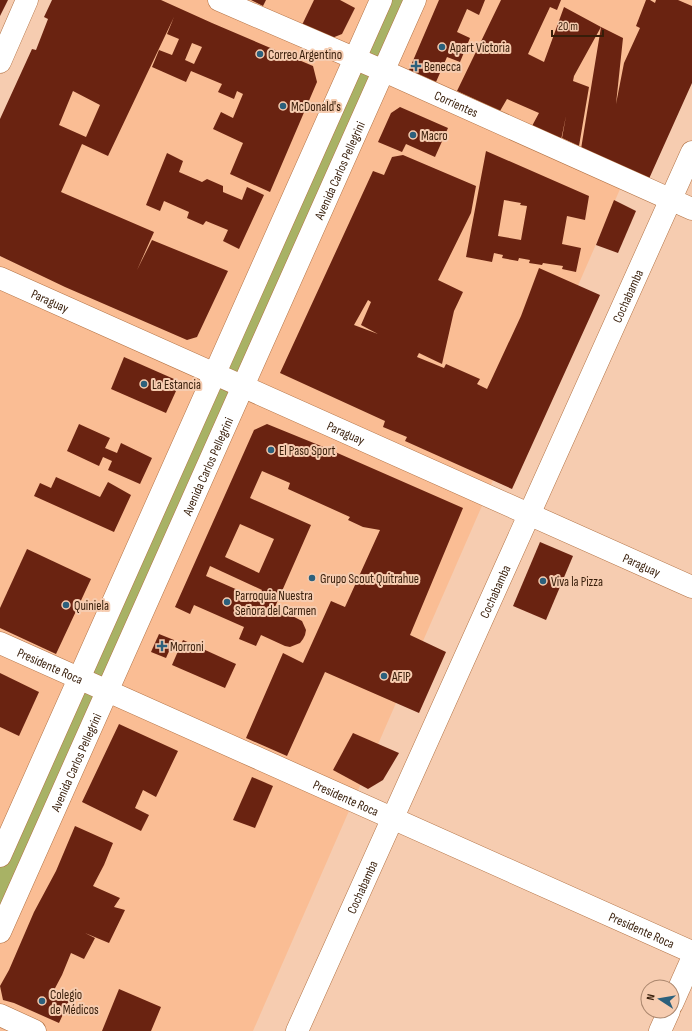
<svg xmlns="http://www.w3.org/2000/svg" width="692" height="1031" viewBox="0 0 692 1031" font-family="'Sofia Sans Condensed',sans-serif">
<rect width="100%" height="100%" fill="#f6ccb0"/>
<!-- built -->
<polygon fill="#fabd94" points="113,0 692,0 692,24 253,1031 0,1031 0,258"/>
<!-- green -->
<polygon fill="#a8b265" points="381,0 415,0 0,932 0,856"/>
<!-- building -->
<g fill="#6a2311" fill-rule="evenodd">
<polygon points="0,0 8,0 0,16"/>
<path d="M52,0H161L212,23L313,66L317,82L270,192L230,174L243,143L213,129L221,112L233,118L243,94L237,91L234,99L218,92L222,84L191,71L186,82L152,67L159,50L172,55L179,39L167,34L174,17L108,156L82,144L61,192L154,232L137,270L152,240L228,271L197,337L187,340L65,287L0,256V119L32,49L36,50L48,19L44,17ZM192,43L202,47L194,64L185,60ZM73,91L100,105L86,137L59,125Z"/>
<polygon points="251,0 266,0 263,6"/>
<polygon points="314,0 340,0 355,8 342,34 327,40 301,27"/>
<polygon points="439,0 485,0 479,15 467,9 457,32 470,38 460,62 447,57 436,82 409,70"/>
<polygon points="501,0 561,0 557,10 550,7 528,54 544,62 564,7 601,27 574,76 573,81 589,87 579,146 562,138 566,116 561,140 532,126 539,113 507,99 500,111 457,91"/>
<polygon points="646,0 650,0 655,3 656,0 678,0 692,6 692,83 648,181 581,149 601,27 623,38 616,104 624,63 640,28 636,26"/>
<polygon points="400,107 448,128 435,157 406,144 402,152 378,142 391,113"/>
<path d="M486,151L589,196L585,220L567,216L562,244L581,248L576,272L562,269L563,266L543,263L542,265L529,263L530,260L519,258L518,261L502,258L503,255L494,253L492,262L466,257ZM504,200L521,203L520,205L527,206L521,240L498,236Z"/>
<polygon points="167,153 183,161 179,172 202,182 207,179 223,186 223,192 242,200 247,187 264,195 239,249 223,241 228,230 206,221 203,225 187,218 189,212 164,201 160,211 146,205"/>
<path d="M403,155L476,186L471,213L438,280L463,292L454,311L442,364L419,353L417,357L444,368L446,364L480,379L477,384L487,389L521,316L539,268L600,295L512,489L405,441L407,437L383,427L385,421L280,373L373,171L384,175L392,157ZM368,300L371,302L361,325L378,334L354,325Z"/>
<polygon points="614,200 636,211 618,253 596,245"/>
<polygon points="124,357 174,379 176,391 166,413 111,389"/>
<polygon points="79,424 110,438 105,448 117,453 121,443 152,458 140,484 108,470 112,461 103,457 99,466 67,451"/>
<path d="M267,424L326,448L463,508L410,635L446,652L419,713L325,672L287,756L246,738L283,653L303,663L331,601L345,607L380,530L363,527L348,520L350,517L288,489L290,483L262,471L250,498L311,525L275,607L302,621L306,630L305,635L303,639L300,643L290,647L285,646L261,635L256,646L239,639L244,627L194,605L190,614L175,607L254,430ZM240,524L274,539L259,573L225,557ZM210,566L262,590L258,599L206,576Z"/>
<polygon points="56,477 100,497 108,482 131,495 114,532 34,496 40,483 51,488"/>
<polygon points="540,542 573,556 546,620 513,606"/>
<polygon points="27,549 91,579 56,654 0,628 0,608"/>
<polygon points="159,634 174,640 166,658 151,652"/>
<polygon points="183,640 236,664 225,688 172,665"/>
<polygon points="0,673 39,692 19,736 0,727"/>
<polygon points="119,724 178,751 156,797 143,790 135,808 149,815 141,831 82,802"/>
<polygon points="353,733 399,753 383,780 368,789 333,770"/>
<polygon points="252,777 273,786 255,828 233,820"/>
<polygon points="75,826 113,843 104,865 93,886 120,898 114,907 125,910 109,943 85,933 95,938 84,959 71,953 62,975 53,992 70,999 59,1023 14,1003 3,1000 0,986 9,970 34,912 56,871"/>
<polygon points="119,989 161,1007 151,1031 102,1031"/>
</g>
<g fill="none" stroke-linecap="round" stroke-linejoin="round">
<defs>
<g id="minor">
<polyline points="0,62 27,0"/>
<path id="s1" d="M0,278L692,587"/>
<path id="s2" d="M0,643L692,952"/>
<polyline points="672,1004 692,959"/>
<polyline points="0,1015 35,1031"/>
<path id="s3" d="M297,1031L692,152"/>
<polyline points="660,1031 669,1011"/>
</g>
<g id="major">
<path id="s4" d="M219,0L384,71L692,209"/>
<polyline points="0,856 381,0"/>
<path id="s5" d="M0,932L415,0"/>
</g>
</defs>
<!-- minor casing -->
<use href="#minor" stroke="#b27244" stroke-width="23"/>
<!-- major casing -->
<use href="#major" stroke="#b27244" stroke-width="23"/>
<!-- minor -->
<use href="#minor" stroke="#fff" stroke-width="22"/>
<!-- major -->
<use href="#major" stroke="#fff" stroke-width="22"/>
</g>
<!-- markers -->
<g fill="#2c607c" stroke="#f6ccb0" stroke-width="1.5">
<circle cx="442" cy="47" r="4"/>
<circle cx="260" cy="54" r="4"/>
<path d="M414 60h4v4h4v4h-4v4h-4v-4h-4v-4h4z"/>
<circle cx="283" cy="106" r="4"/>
<circle cx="413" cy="135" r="4"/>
<circle cx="144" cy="384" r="4"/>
<circle cx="271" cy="450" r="4"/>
<circle cx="312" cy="578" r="4"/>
<circle cx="543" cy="581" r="4"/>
<circle cx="227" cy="602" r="4"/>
<circle cx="66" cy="605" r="4"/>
<path d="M160 640h4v4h4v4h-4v4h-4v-4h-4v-4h4z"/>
<circle cx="384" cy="676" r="4"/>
<circle cx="42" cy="1001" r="4"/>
</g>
<g text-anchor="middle" stroke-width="4" stroke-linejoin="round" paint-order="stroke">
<!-- poi labels -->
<g font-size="13" fill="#371d09" stroke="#f6ccb0" text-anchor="start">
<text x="450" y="52">Apart Victoria</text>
<text x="268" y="59">Correo Argentino</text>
<text x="424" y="71">Benecca</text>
<text x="291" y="111">McDonald's</text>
<text x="421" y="140">Macro</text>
<text x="152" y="389">La Estancia</text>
<text x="279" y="455">El Paso Sport</text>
<text x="320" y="583">Grupo Scout Quitrahue</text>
<text x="551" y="586">Viva la Pizza</text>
<text x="235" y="600">Parroquia Nuestra<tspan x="235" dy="15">Señora del Carmen</tspan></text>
<text x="74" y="610">Quiniela</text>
<text x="170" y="651">Morroni</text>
<text x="392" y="681">AFIP</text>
<text x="50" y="999">Colegio<tspan x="50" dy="15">de Médicos</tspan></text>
</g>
<!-- street labels -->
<g font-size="13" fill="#371d09" stroke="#f6ccb0">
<text dy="5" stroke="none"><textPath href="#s4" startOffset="259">Corrientes</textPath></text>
<text dy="5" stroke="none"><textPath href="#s5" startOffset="834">Avenida Carlos Pellegrini</textPath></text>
<text dy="5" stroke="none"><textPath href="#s3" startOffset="806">Cochabamba</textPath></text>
<text dy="5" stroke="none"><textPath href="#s1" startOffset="55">Paraguay</textPath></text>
<text dy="5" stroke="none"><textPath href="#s1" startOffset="379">Paraguay</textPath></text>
<text dy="5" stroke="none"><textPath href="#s5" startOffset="510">Avenida Carlos Pellegrini</textPath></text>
<text dy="5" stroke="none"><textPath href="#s1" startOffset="703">Paraguay</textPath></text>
<text dy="5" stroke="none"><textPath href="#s3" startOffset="482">Cochabamba</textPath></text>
<text dy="5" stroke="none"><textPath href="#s2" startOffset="55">Presidente Roca</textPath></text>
<text dy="5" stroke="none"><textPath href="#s5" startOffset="186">Avenida Carlos Pellegrini</textPath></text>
<text dy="5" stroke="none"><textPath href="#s2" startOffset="379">Presidente Roca</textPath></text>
<text dy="5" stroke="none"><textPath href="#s3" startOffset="158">Cochabamba</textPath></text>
<text dy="5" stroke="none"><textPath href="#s2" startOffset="703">Presidente Roca</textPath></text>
</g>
</g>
<!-- north arrow -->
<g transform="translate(660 999) rotate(282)"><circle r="19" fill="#f6ccb0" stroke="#aa866d"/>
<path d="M0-3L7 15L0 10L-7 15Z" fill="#2c607c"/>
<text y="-6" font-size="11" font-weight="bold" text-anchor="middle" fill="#371d09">N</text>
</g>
<!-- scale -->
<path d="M552 30v6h51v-6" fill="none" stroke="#371d09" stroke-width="2"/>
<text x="558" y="30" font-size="12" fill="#371d09" stroke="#f6ccb0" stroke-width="3" paint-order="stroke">20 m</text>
</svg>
